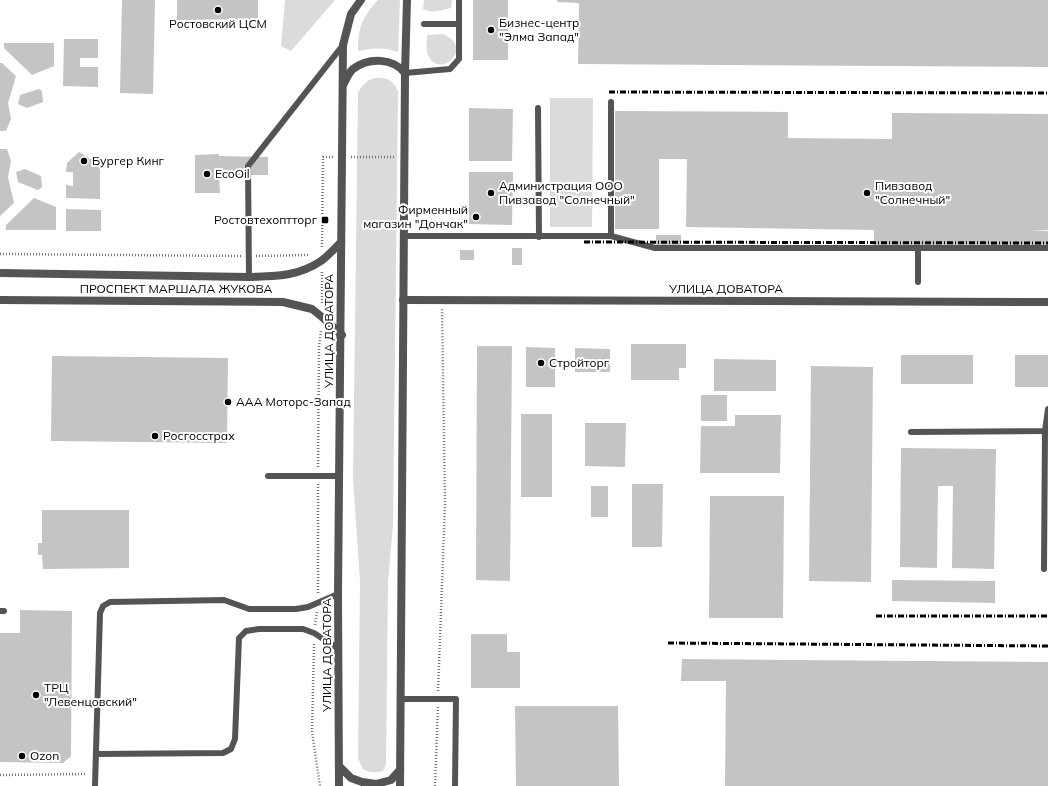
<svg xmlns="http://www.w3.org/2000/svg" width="1048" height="786" viewBox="0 0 1048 786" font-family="Mulish,sans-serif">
<rect width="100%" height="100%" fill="#fff"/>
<!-- green -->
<g fill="#dbdbdb">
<polygon points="285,0 335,0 291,51 281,46"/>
<path d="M378,0H400L398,52C384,47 372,48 358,51C358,28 362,17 378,0Z"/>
<path d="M424,0H452L451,8C441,10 433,14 423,9Z"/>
<path d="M443,34C475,47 441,79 429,57C425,51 427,42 427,35Z"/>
<path d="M374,78C386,77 393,80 398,91L393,525L388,582L386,764L383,771C375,773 370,773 363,769L358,758L360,581L353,479L358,93C362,85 366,81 374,78Z"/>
<polygon points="550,98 593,98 592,227 550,227"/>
</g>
<!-- building -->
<g fill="#c4c4c4">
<polygon points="122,0 155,0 153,94 120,93"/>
<polygon points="177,0 258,0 258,19 177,20"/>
<rect x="473" y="0" width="35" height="60"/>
<polygon points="557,0 1048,0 1048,67 578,64 579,3 557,2"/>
<polygon points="64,39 98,39 98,58 80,58 80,67 98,67 98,87 63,86"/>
<polygon points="4,43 54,43 54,66 32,75 4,48"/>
<polygon points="0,63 2,63 16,76 8,103 11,119 6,131 0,131"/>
<polygon points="39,89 42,91 43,102 27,108 18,104 20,95"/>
<polygon points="469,108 513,109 512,161 469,161"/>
<polygon points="615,111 788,112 788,138 892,139 892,113 1048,114 1048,230 1030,231 1048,231 1048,246 874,245 874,230 686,227 687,159 659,159 659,229 615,229"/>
<polygon points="0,149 7,149 11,161 8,177 14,203 0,216"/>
<polygon points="79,152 100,165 100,199 66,198 66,185 73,186 73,172 66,172 67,163"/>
<polygon points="219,154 219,156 268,157 268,175 219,175 220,193 195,193 195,155"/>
<polygon points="25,169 41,176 42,187 38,190 18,182 16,172"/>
<polygon points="469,172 513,172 512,225 469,224"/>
<polygon points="34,198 56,207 56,230 6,230 6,225"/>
<polygon points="66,209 101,210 101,231 66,231"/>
<polygon points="656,235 681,235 681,247 656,246"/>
<rect x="512" y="248" width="10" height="17"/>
<rect x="460" y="250" width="14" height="10"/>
<polygon points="631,344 686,344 686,368 679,368 679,380 631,380"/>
<polygon points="477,346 512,346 510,581 476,580"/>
<polygon points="526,347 555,348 555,387 526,387"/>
<polygon points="575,348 610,349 610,372 575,372"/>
<rect x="901" y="355" width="72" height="29"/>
<rect x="1015" y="355" width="33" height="32"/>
<polygon points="52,356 228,358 227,443 51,441"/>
<polygon points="714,359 776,360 776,391 714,391"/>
<polygon points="811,366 873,367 871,582 809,581"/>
<rect x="701" y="395" width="26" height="26"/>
<rect x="521" y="414" width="31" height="83"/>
<polygon points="735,415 781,415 780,473 700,473 701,426 735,426"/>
<polygon points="585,423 626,423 625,467 585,466"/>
<polygon points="901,448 996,449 994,569 952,568 953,486 938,486 937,568 900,567"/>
<polygon points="632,484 663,484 662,547 632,547"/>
<rect x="591" y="486" width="17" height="31"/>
<polygon points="710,496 784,496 783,618 709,618"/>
<polygon points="42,510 129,510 129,568 43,569 42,555 38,555 38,543 42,543"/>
<polygon points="892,580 995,581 995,603 892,601"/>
<polygon points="20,610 72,611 71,756 63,763 0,762 0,633 20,633"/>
<polygon points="471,634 507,634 507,652 520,652 520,688 471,688"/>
<polygon points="682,659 1048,662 1048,786 725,786 726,681 681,681"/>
<polygon points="515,706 618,706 619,786 516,786"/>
</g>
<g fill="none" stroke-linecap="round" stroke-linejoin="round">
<!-- path -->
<g stroke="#767676" stroke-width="2.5" stroke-dasharray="1 2" stroke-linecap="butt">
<polyline points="351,157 396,157"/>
<polyline points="322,247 323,157 334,157"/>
<polyline points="0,254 241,256"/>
<polyline points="256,256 309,255"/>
<polyline points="322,272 322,305"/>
<polyline points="318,467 319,347 321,330"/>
<polyline points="318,593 318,484"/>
<polyline points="315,625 317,612"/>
<polyline points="314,644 312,732 320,786"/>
<polyline points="438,691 445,505 442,309"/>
<polyline points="0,775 87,774"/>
<polyline points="435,786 438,706"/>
</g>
<!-- service -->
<g stroke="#545454" stroke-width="6">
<polyline points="424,24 459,24"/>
<polyline points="405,73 450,69 459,59 459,0"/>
<polyline points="538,108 539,237"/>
<polyline points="404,236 611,236 611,102"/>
<polyline points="611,236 655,248 1048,248"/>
<polyline points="249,277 248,166 343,45"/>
<polyline points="918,282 918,248"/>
<polyline points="911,432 1045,431 1048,409"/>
<polyline points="268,476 340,476"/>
<polyline points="1044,569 1045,431"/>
<polyline points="0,611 4,611"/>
<polyline points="401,699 456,699 455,786"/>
<polyline points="96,754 223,753 231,749 235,739 239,638 246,631 259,629 303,629 314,633 339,649"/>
<polyline points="95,786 100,613 103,606 110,602 224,600 249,609 296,609 308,607 338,594"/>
</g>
<!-- minor -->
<polyline stroke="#545454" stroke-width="8" points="403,300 1048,302"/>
<!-- tertiary -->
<g stroke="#545454" stroke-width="8">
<path d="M343,85C346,80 349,72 353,69C369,57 393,58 405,73"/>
<path d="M0,273L249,277C275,276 297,277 321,261C328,256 335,248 341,242"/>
<polyline points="0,300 283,302 312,309 322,317 342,335"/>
<polyline points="339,766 351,778 362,782 376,784 391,780 400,770"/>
<polyline points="339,786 338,594 343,45 351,14 361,0"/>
<polyline points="400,786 405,73 407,0"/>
</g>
<!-- rail -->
<g stroke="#000" stroke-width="3" stroke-dasharray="6 2 1 2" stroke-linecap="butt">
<polyline points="609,92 1048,93"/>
<polyline points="584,242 1048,243"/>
<polyline points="876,616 1048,616"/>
<polyline points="668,643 1048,646"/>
</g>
</g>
<!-- markers -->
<g fill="#000" stroke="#fff" stroke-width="1.5">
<circle cx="218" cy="10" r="4"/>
<circle cx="491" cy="30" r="4"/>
<circle cx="84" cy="161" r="4"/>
<circle cx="207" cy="174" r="4"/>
<circle cx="491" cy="193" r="4"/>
<circle cx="867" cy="193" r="4"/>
<circle cx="476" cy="217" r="4"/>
<rect x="321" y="216" width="8" height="8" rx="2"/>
<circle cx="541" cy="363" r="4"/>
<circle cx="228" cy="402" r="4"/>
<circle cx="155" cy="436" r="4"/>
<circle cx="36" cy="695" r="4"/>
<circle cx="22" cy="756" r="4"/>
</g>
<g text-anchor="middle" stroke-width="4" stroke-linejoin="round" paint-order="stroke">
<!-- poi labels -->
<g font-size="12" fill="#000" stroke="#fff" text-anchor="start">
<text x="499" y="27">Бизнес-центр<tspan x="499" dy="14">"Элма Запад"</tspan></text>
<text x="218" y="28" text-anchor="middle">Ростовский ЦСМ</text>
<text x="92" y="165">Бургер Кинг</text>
<text x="215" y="178">EcoOil</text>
<text x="499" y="190">Администрация ООО<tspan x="499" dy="14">Пивзавод "Солнечный"</tspan></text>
<text x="875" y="190">Пивзавод<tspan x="875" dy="14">"Солнечный"</tspan></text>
<text x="468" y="214" text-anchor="end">Фирменный<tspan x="468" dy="14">магазин "Дончак"</tspan></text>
<text x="317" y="224" text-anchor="end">Ростовтехоптторг</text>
<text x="549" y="367">Стройторг</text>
<text x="236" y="406">ААА Моторс-Запад</text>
<text x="163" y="440">Росгосстрах</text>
<text x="44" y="692">ТРЦ<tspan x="44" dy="14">"Левенцовский"</tspan></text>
<text x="30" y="760">Ozon</text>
</g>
<!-- street labels -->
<g font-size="12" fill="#000" stroke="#fff">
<text x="176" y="293">ПРОСПЕКТ МАРШАЛА ЖУКОВА</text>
<text x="726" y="293">УЛИЦА ДОВАТОРА</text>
<text transform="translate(329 331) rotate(-90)" y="4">УЛИЦА ДОВАТОРА</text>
<text transform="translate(327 655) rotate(-90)" y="4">УЛИЦА ДОВАТОРА</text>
</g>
</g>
</svg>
